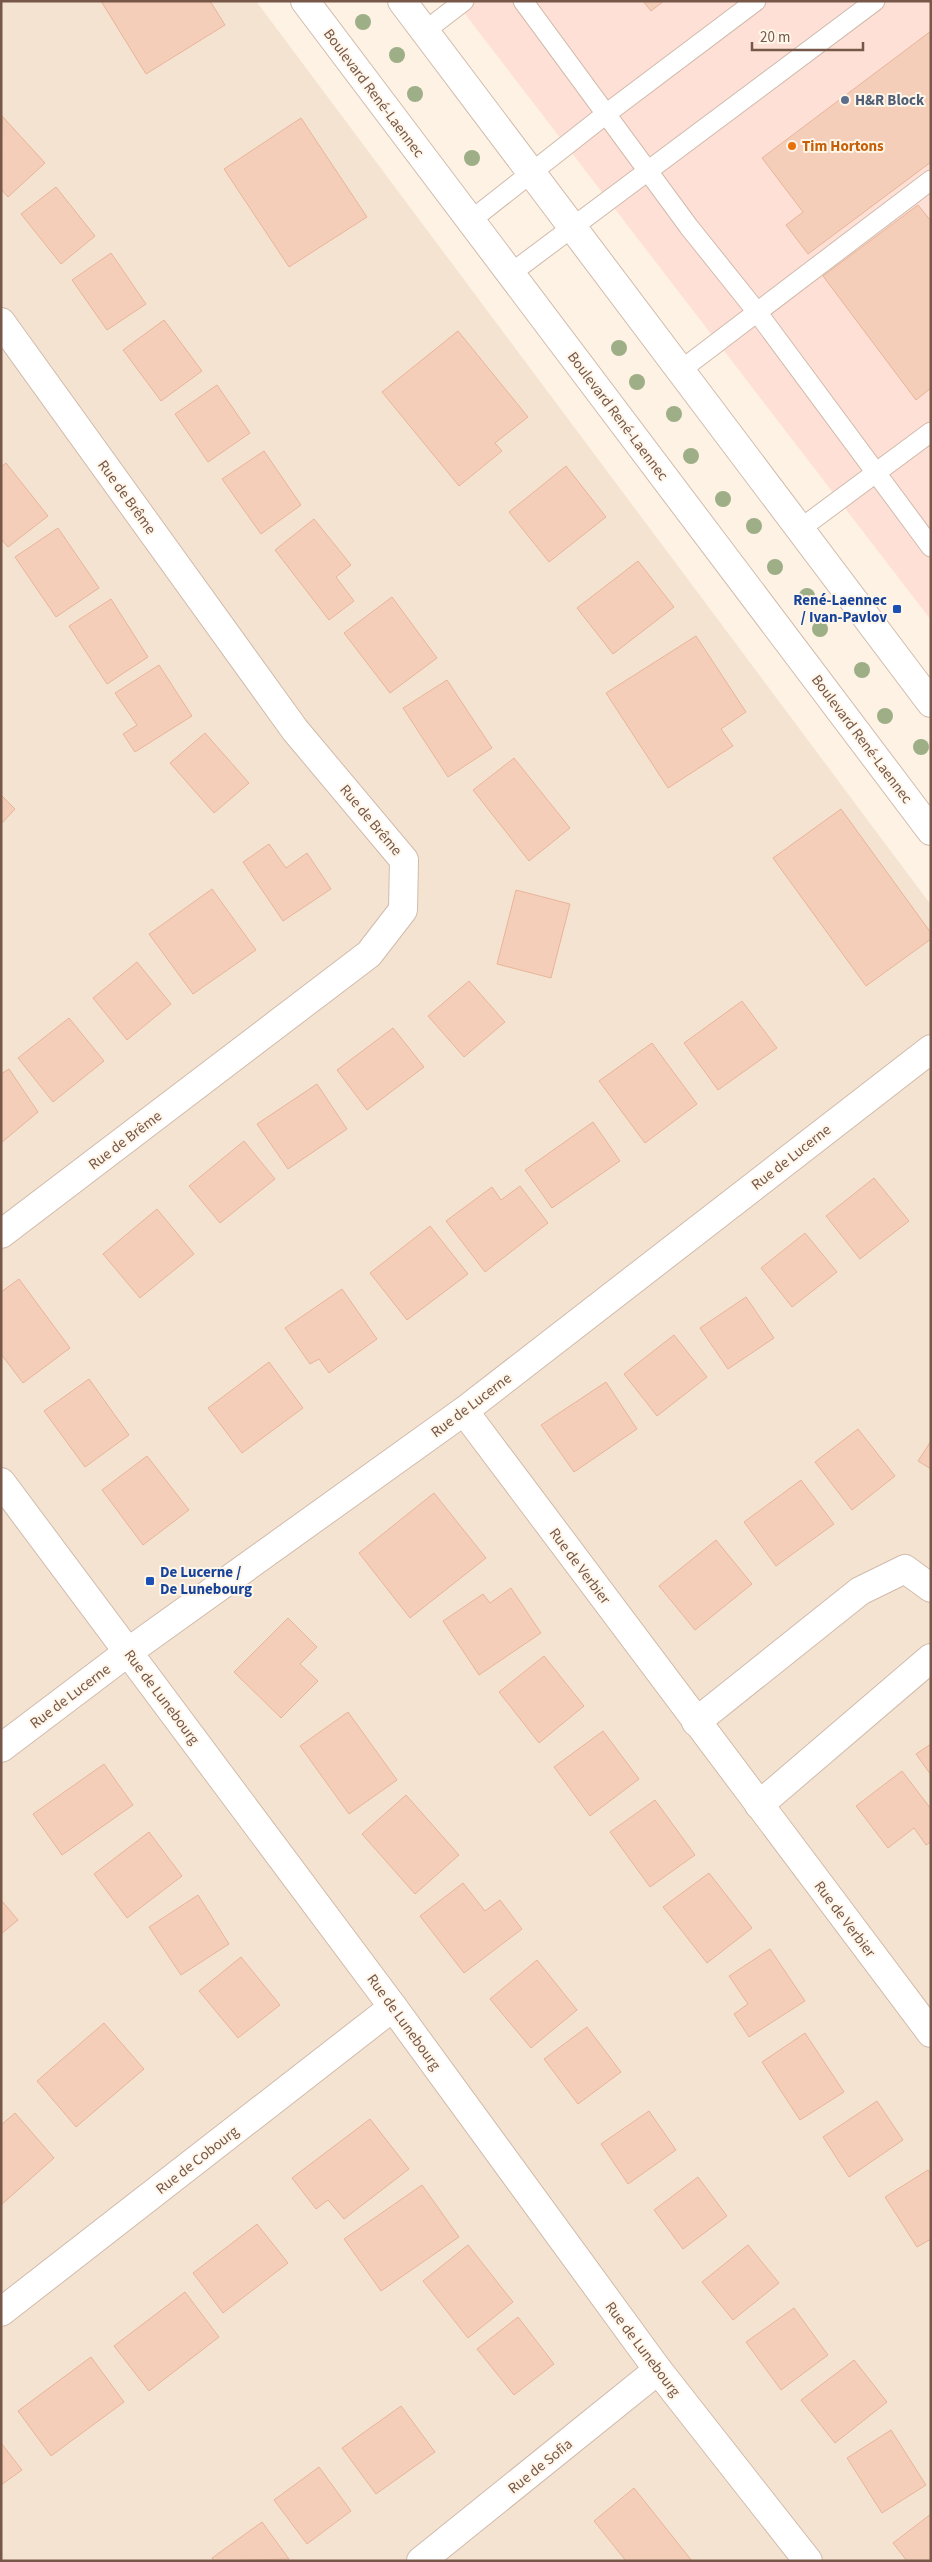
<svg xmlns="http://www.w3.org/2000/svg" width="932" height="2562" viewBox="0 0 932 2562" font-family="'Source Sans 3',sans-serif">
<rect width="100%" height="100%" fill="#fdf2e3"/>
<!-- residential -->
<polygon fill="#f5e3d1" points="1,1 256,1 931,905 931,2561 1,2561"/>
<!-- commercial -->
<polygon fill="#fee0d6" points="455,1 931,1 931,620"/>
<!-- building -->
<g fill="#f4ceb9" stroke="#e8b499">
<polygon points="101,1 210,1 225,25 146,74"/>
<polygon points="643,1 664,1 651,11"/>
<polygon points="931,31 931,162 808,254 786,225 803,212 762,158"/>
<polygon points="2,116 45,163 8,197 1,189"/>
<polygon points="301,118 367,217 289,267 224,169"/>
<polygon points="56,187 95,236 61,264 21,214"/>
<polygon points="918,205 931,221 931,388 916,400 823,276"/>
<polygon points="111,253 146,304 107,330 72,280"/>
<polygon points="164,320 202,371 161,401 123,350"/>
<polygon points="458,331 528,417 495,443 502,451 459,486 382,392"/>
<polygon points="217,385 250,433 208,462 175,414"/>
<polygon points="264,451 301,505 261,534 222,479"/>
<polygon points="6,463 48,516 8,547 1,539 1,467"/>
<polygon points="566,466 606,517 549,562 509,512"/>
<polygon points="314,519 351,565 336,577 354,601 329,620 275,550"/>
<polygon points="58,528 99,588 56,617 15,557"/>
<polygon points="638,561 674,607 613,654 577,608"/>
<polygon points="392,597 437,658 390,693 344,633"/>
<polygon points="111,599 148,657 107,684 69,626"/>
<polygon points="696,636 746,712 721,729 733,746 668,788 606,693"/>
<polygon points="159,665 192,716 135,752 123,734 137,725 115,693"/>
<polygon points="447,680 492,748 448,777 403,708"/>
<polygon points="205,733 249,783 214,813 170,763"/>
<polygon points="514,758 570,828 529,861 473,790"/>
<polygon points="1,795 15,809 1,824"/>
<polygon points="841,809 931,933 931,939 866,986 773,858"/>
<polygon points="269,844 286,868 307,853 331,889 283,921 243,862"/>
<polygon points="212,889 256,950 193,994 149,934"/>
<polygon points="516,890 570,904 551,978 497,964"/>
<polygon points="137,962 171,1004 127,1040 93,998"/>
<polygon points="469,981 505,1022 464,1057 428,1016"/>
<polygon points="742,1001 777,1048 718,1090 684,1043"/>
<polygon points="69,1018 104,1061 53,1102 18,1058"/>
<polygon points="393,1028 424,1067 367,1110 337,1070"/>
<polygon points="652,1043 697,1104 645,1143 599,1081"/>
<polygon points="9,1069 38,1112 1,1143 1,1074"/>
<polygon points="317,1084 347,1129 288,1169 257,1124"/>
<polygon points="593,1122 620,1161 552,1208 525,1170"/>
<polygon points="244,1141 275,1179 220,1223 189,1186"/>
<polygon points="874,1178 909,1221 860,1259 826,1216"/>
<polygon points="520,1186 548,1223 485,1272 446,1221 492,1187 501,1200"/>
<polygon points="157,1209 194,1254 140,1298 103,1254"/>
<polygon points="430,1226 468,1274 407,1320 370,1273"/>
<polygon points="805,1233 837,1272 792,1307 761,1268"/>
<polygon points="19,1279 70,1348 23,1383 1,1354 1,1292"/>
<polygon points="342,1289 377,1339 329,1373 319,1359 310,1364 285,1328"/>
<polygon points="746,1297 774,1338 728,1369 700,1328"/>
<polygon points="674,1335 707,1377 657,1416 624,1374"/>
<polygon points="269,1362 303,1408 242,1453 208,1408"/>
<polygon points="89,1379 129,1435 85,1467 44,1411"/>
<polygon points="606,1382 637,1429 574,1472 541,1425"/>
<polygon points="858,1429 895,1476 852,1510 815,1462"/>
<polygon points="931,1441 931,1469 918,1461"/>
<polygon points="147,1456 189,1510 143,1545 102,1490"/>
<polygon points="801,1480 834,1524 776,1566 744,1522"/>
<polygon points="434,1493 486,1558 410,1618 359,1553"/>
<polygon points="716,1540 752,1584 695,1630 659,1586"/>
<polygon points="511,1588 541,1633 479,1675 443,1621 483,1594 490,1603"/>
<polygon points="288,1618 317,1647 300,1664 318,1681 281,1718 234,1672"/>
<polygon points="544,1656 584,1706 539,1743 499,1692"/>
<polygon points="348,1712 397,1780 349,1814 300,1746"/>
<polygon points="603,1731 639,1779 590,1816 554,1767"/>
<polygon points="931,1744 931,1775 916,1754"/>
<polygon points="104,1764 133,1805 62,1855 33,1814"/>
<polygon points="902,1771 931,1809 931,1842 926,1845 914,1828 888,1848 856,1806"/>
<polygon points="406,1795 459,1855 415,1894 362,1834"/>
<polygon points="655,1800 695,1855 650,1887 610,1832"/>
<polygon points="149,1832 182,1876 127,1918 94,1874"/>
<polygon points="709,1873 752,1928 707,1963 663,1907"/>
<polygon points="463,1883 485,1911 500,1900 522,1929 464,1973 420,1916"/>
<polygon points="198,1895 229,1944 181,1975 149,1927"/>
<polygon points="1,1900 18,1920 1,1934"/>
<polygon points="770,1949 805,2001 749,2037 734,2014 748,2004 729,1976"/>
<polygon points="241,1957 280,2005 238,2038 199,1991"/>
<polygon points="537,1960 577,2010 531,2048 490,1999"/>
<polygon points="104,2023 144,2069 76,2127 37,2081"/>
<polygon points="587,2027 621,2072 578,2104 544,2059"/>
<polygon points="805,2033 844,2092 800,2120 762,2062"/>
<polygon points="877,2101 903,2140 849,2177 823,2137"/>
<polygon points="649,2111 676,2150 628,2184 601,2144"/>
<polygon points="15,2113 54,2158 1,2205 1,2125"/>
<polygon points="370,2119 409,2169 344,2219 328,2200 316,2209 292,2178"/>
<polygon points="928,2170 931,2174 931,2239 917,2247 885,2197"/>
<polygon points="698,2177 727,2216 683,2249 654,2210"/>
<polygon points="422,2185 459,2237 381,2291 344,2239"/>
<polygon points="257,2224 288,2263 223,2313 193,2273"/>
<polygon points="468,2245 513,2302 468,2338 423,2281"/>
<polygon points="748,2245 779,2283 733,2320 702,2282"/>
<polygon points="185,2292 219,2337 149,2391 114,2346"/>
<polygon points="794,2308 828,2355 781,2390 746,2342"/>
<polygon points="518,2317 554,2364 514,2395 477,2349"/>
<polygon points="91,2357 124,2402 51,2456 18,2411"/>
<polygon points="854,2360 887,2402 835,2443 801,2400"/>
<polygon points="401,2406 435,2452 376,2494 342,2448"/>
<polygon points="891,2430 926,2485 882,2513 847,2458"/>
<polygon points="1,2443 22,2470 1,2485"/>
<polygon points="319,2467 351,2511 307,2544 274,2500"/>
<polygon points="634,2488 692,2561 626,2561 594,2521"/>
<polygon points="931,2514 931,2561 907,2561 893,2543"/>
<polygon points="262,2522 289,2559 214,2561 212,2558"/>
</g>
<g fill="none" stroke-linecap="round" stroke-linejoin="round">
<defs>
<g id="service">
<polyline points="523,1 689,227 757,312 931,547"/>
<polyline points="425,31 464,1"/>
<polyline points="470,221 606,114 756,1"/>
<polyline points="510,274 875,1"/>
<polyline points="681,370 931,180"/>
<polyline points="800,529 931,432"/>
</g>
<g id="minor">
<polyline points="1,322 295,730 404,860 403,910 369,954 1,1234"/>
<polyline points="464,1411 931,2033"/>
<polyline points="1,1482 393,2007 658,2370 808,2561"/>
<polyline points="696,1722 860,1591 905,1569 931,1588"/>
<polyline points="1,1748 128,1652 464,1411 931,1049"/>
<polyline points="759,1805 931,1658"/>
<polyline points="1,2312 393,2007"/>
<polyline points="421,2561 658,2370"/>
</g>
<g id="tertiary">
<polyline points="305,1 931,831"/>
<polyline points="402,1 931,703"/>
</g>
</defs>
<!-- service casing -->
<use href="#service" stroke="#d1bbac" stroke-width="21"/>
<!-- minor casing -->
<use href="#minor" stroke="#d1bbac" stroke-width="30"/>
<!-- tertiary casing -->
<use href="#tertiary" stroke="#d1bbac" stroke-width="30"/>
<!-- service -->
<use href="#service" stroke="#fff" stroke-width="19"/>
<!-- minor -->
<use href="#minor" stroke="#fff" stroke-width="28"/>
<!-- tertiary -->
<use href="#tertiary" stroke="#fff" stroke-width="28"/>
</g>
<!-- trees -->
<g fill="#9eae87">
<circle cx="363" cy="22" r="8"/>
<circle cx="397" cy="55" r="8"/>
<circle cx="415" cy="94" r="8"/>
<circle cx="472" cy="158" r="8"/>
<circle cx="619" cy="348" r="8"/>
<circle cx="637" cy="382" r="8"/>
<circle cx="674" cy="414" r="8"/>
<circle cx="691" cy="456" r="8"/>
<circle cx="723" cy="499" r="8"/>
<circle cx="754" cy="526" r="8"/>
<circle cx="775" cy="567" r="8"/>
<circle cx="807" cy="596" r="8"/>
<circle cx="820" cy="629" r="8"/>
<circle cx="862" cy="670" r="8"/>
<circle cx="885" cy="716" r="8"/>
<circle cx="921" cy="747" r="8"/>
</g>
<!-- markers -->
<circle fill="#5c6f8a" stroke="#fff6ea" stroke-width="2" cx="845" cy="100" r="5"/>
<circle fill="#e8710a" stroke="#fff6ea" stroke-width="2" cx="792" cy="146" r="5"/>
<g fill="#1a4fb4" stroke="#fff6ea" stroke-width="2">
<rect x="892" y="604" width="10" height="10" rx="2.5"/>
<rect x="145" y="1576" width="10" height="10" rx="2.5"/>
</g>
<g text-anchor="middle" stroke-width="4" stroke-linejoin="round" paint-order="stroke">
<!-- street labels -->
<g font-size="15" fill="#775748" stroke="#fff6ea">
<text transform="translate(374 93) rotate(53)" y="5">Boulevard René-Laennec</text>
<text transform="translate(618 416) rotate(53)" y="5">Boulevard René-Laennec</text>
<text transform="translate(127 497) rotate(54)" y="5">Rue de Brême</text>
<text transform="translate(862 739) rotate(53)" y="5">Boulevard René-Laennec</text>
<text transform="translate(371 820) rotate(50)" y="5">Rue de Brême</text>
<text transform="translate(125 1140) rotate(-37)" y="5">Rue de Brême</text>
<text transform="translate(791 1157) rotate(-38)" y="5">Rue de Lucerne</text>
<text transform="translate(471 1405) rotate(-37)" y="5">Rue de Lucerne</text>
<text transform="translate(580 1566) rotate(53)" y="5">Rue de Verbier</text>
<text transform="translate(70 1696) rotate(-37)" y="5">Rue de Lucerne</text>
<text transform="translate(162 1697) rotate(53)" y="5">Rue de Lunebourg</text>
<text transform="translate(845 1919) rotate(53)" y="5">Rue de Verbier</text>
<text transform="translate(404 2022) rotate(54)" y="5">Rue de Lunebourg</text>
<text transform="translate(197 2160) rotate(-38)" y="5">Rue de Cobourg</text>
<text transform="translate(643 2349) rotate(53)" y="5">Rue de Lunebourg</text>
<text transform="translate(540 2466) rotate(-39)" y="5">Rue de Sofia</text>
</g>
<!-- service labels -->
<g font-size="15" font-weight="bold" fill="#4e5e75" stroke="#fff6ea" text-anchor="start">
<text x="855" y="105">H&amp;R Block</text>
</g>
<!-- food labels -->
<g font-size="15" font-weight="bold" fill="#c56008" stroke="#fff6ea" text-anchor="start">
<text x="802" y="151">Tim Hortons</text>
</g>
<!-- transit labels -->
<g font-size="15" font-weight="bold" fill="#164399" stroke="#fff6ea" text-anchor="end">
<text x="887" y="605">René-Laennec<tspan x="887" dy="17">/ Ivan-Pavlov</tspan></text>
<text x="160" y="1577" text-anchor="start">De Lucerne /<tspan x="160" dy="17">De Lunebourg</tspan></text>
</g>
</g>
<!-- border -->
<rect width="932" height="2562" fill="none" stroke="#775748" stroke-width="5"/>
<!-- scale -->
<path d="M752 42v8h111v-8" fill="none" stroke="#775748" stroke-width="2.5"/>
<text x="760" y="42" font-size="15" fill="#775748" stroke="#fff6ea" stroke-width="4" paint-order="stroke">20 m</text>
</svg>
